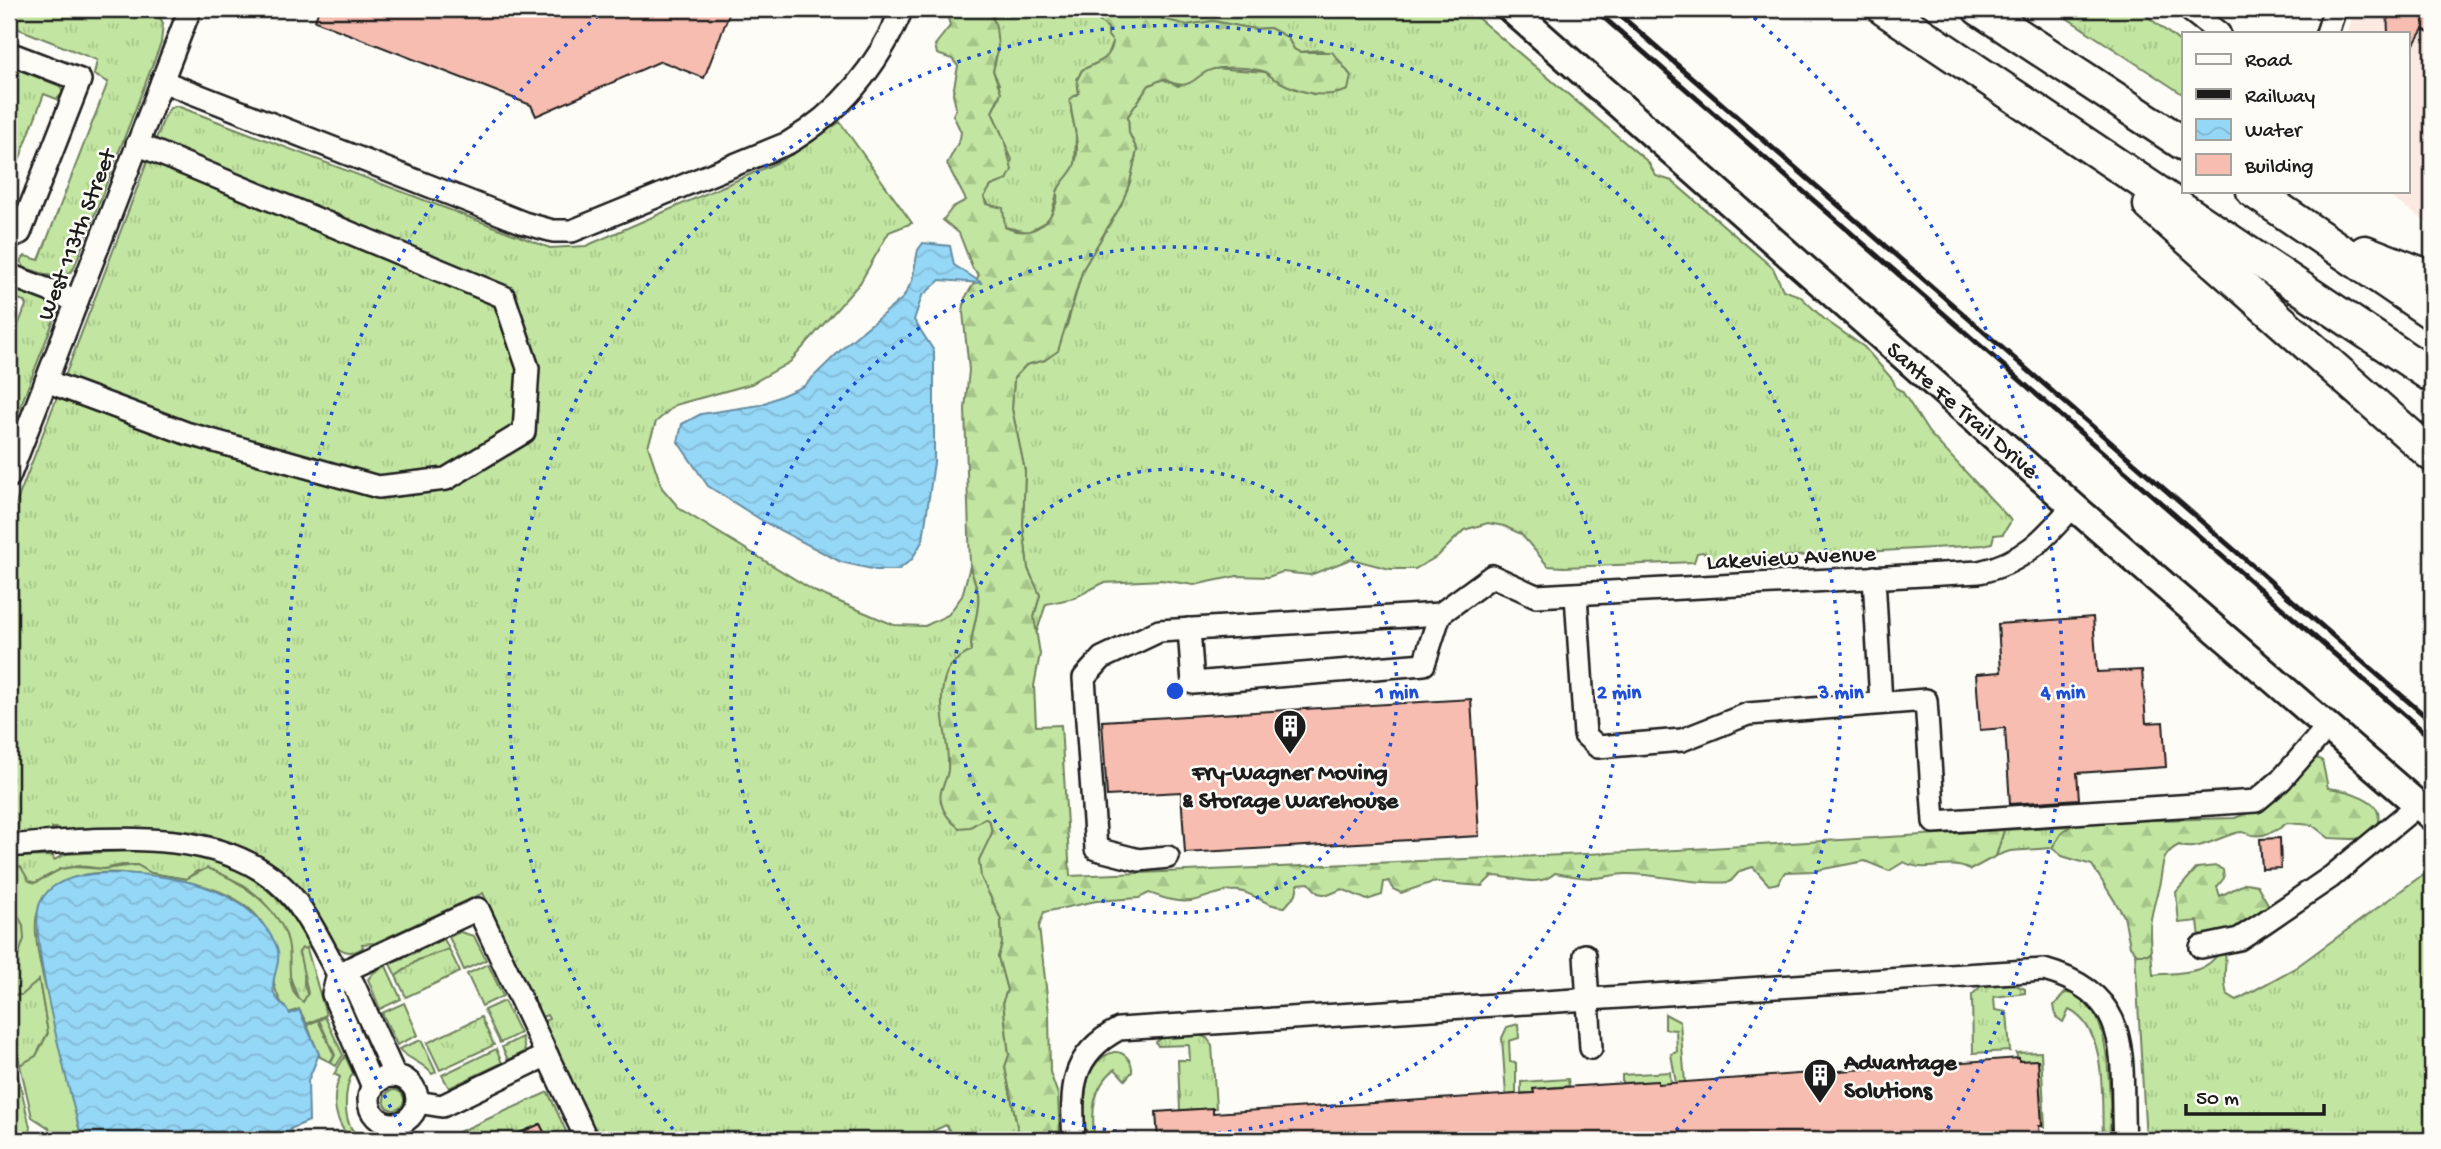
<svg xmlns="http://www.w3.org/2000/svg" width="2441" height="1149" viewBox="0 0 2441 1149" font-family="'Gochi Hand',sans-serif">
<defs>
<pattern id="grass-tufts" width="24" height="20" patternUnits="userSpaceOnUse" patternTransform="scale(1.75)"><rect width="24" height="20" fill="#c2e6a1"/><path d="M3 7l-1-3M5 7V3M7 7l1-3M15 17l-1-3M17 17v-4M19 17l1-3" fill="none" stroke="#a6c58a"/></pattern>
<pattern id="forest-firs" width="22" height="20" patternUnits="userSpaceOnUse" patternTransform="scale(1.75)"><rect width="22" height="20" fill="#c2e6a1"/><path d="M5 1l3.5 6h-7zM16 11l3.5 6h-7z" fill="#a6c58a"/></pattern>
<pattern id="water-waves" width="16" height="10" patternUnits="userSpaceOnUse" patternTransform="scale(1.75)"><rect width="16" height="10" fill="#95d7f7"/><path d="M0 5q4-4 8 0t8 0" fill="none" stroke="#80b8d3"/></pattern>
</defs>
<rect width="100%" height="100%" fill="#fdfcf7"/>
<filter id="ink" filterUnits="userSpaceOnUse"><feTurbulence type="fractalNoise" baseFrequency=".0143" numOctaves="2"/><feDisplacementMap in="SourceGraphic" scale="14" xChannelSelector="R" yChannelSelector="G"/><feConvolveMatrix kernelMatrix="1 2 1 2 8 2 1 2 1" color-interpolation-filters="sRGB"/></filter>
<g filter="url(#ink)">
<!-- built -->
<polygon fill="#fbe9e2" points="2354,9 2432,9 2432,226 2382,191 2408,191 2408,33 2348,33"/>
<!-- grass -->
<g fill="url(#grass-tufts)" stroke="#6f815e" stroke-width="2">
<polygon points="9,9 155,9 163,23 161,43 73,270 61,279 25,268 20,261 25,256 39,260 108,82 94,75 97,60 9,25"/>
<polygon points="989,9 1104,9 1099,20 1108,28 1113,42 1107,58 1082,70 1077,80 1079,93 1071,111 1076,134 1075,164 1070,177 1058,189 1050,220 1028,232 1005,227 984,197 991,186 999,183 1012,160 992,112 999,98 999,84 993,71 997,54 993,15"/>
<path d="M1159,9H1467L1648,162L1656,176L1672,181L1773,268L1783,290L1800,296L1824,319L1864,347L1893,380L1896,388L1902,391L1929,433L2009,518L2011,521L2003,534L1994,535L1992,543L1984,545L1709,561L1707,554L1702,552L1697,553L1694,562L1564,567L1548,566L1521,534L1504,526L1488,523L1464,530L1438,556L1415,569H1390L1351,559L1310,575L1282,572L1268,577L1237,576L1194,585L1161,580L1103,583L1074,598L1046,604L1036,634L1034,617L1040,595L1028,569L1023,525L1025,471L1012,409L1014,378L1026,365L1045,360L1067,325L1083,269L1121,205L1130,182L1137,150L1129,133L1128,116L1149,85L1163,79L1178,86C1191,82 1200,73 1213,68L1266,72L1277,80L1315,95L1351,76L1339,60L1321,50L1299,52L1294,49L1287,37L1270,28L1254,29L1213,21L1187,25L1162,19Z"/>
<polygon points="2053,9 2138,9 2184,45 2184,95"/>
<polygon points="9,66 60,86 63,93 57,99 44,94 9,187"/>
<path d="M177,106L550,248L586,246L781,161L840,122L912,223L889,232L860,283L790,362L751,384L675,405L656,422L648,446L662,488L680,509L816,592L894,625L925,626L948,615L962,596L970,566C972,576 977,585 978,593C981,612 970,631 971,651C925,680 949,702 949,744C949,752 949,764 948,771C946,783 940,790 941,803L970,827L985,818L990,822L992,833L981,877L1001,919L1002,944L998,957L1007,990L1003,1001L1009,1056L1005,1067L1020,1140H977L972,1131L954,1138L946,1125L914,1140H599L547,1030L544,1021L549,1019L547,1015L542,1017L539,1012L483,893L375,943L362,944L363,947C356,953 347,954 339,948C324,937 319,913 307,899C294,885 277,872 262,860C207,817 130,830 66,833L57,832L56,828H52V833L9,836V522L164,118L170,108Z"/>
<polygon points="12,287 51,303 55,317 9,436 9,349 26,305 24,301 9,296"/>
<polygon points="2071,826 2063,831 2052,848 2010,851 1996,856 2004,830"/>
<path d="M149,850C227,856 273,877 312,947L305,948L304,984L308,997L305,1002L299,1001L289,974L286,935L261,899L244,885L217,872L197,871L186,879L151,873L137,865H122L104,869L80,866L61,869L35,883L29,881L14,864H9V857L53,856L54,860L66,854Z"/>
<path d="M2432,868V1140H2146L2135,951L2148,954L2151,951L2153,975C2180,972 2205,976 2220,951H2225C2227,967 2222,978 2227,994L2237,1000L2295,968Z"/>
<path d="M9,899C17,912 32,935 21,950C18,955 13,957 9,962Z"/>
<polygon points="449,949 460,972 406,997 396,976 418,960"/>
<polygon points="36,980 39,980 48,1032 36,1056 20,1065 9,1014 9,991 11,994 28,988"/>
<polygon points="2013,984 2025,989 2025,993 1994,997 1995,1010 2007,1012 2010,1051 1973,1053 1972,995 1981,986"/>
<path d="M2065,993C2116,992 2109,1107 2111,1140H2103C2101,1102 2109,1029 2069,1010L2063,1022L2056,1017L2054,1005Z"/>
<polygon points="1665,1014 1680,1022 1685,1083 1676,1083 1671,1054 1677,1052 1676,1030 1665,1029"/>
<polygon points="481,1017 494,1045 440,1070 427,1043"/>
<polygon points="1518,1024 1519,1038 1509,1041 1510,1062 1516,1063 1516,1094 1506,1095 1502,1038 1507,1027"/>
<polygon points="1196,1034 1207,1038 1212,1045 1216,1108 1180,1110 1178,1060 1190,1060 1189,1045 1158,1046 1156,1042 1165,1036"/>
<polygon points="9,1037 33,1140 20,1140 9,1093"/>
<path d="M1114,1052C1125,1051 1133,1062 1132,1072L1125,1080L1115,1069C1091,1088 1092,1113 1094,1140H1086C1084,1112 1078,1062 1114,1052Z"/>
<polygon points="548,1092 570,1140 548,1140 540,1124 504,1140 441,1140"/>
</g>
<!-- forest -->
<g fill="url(#forest-firs)" stroke="#6f815e" stroke-width="2">
<path d="M946,9H989L996,27L998,46L993,71L1001,92L992,112L1004,139L1012,170L1007,180L991,186L984,197L986,204L1003,208L1005,227C1030,239 1050,226 1057,200C1058,197 1056,193 1058,190C1065,175 1076,173 1077,152C1078,134 1071,117 1070,99L1079,93L1077,80L1082,70C1096,63 1111,60 1113,42L1108,36V28L1099,21L1104,9H1159L1162,19L1187,25L1213,21L1254,29L1270,28L1287,37L1294,49L1299,52H1332L1351,76L1348,90C1322,100 1299,92 1276,80C1271,77 1268,73 1263,71C1250,68 1233,67 1220,68C1192,70 1197,96 1163,79L1149,85L1128,116L1129,133L1137,150L1130,182L1121,205L1083,269L1058,351L1045,360L1026,365L1014,378L1012,409L1025,471L1023,525L1028,569L1040,595L1034,617L1040,654L1034,686L1036,726L1061,725L1070,876L1677,850L2004,830L1996,856L1970,870C1947,858 1926,875 1904,862L1889,871L1865,861L1813,871L1785,872L1778,883L1769,885L1753,867L1740,871L1730,882C1691,885 1663,874 1626,874C1615,874 1604,878 1593,878C1581,878 1568,875 1555,873C1538,889 1513,876 1492,876L1482,886L1433,882L1401,893L1393,889L1389,881L1384,882L1382,895L1367,900L1342,889L1328,895L1318,893L1309,883L1298,884L1296,894L1285,907C1267,907 1256,894 1239,891C1223,889 1207,898 1191,901C1176,903 1163,898 1149,893L1139,898L1096,901L1044,912L1039,927L1049,1013L1050,1072L1058,1095L1060,1140H1020L1005,1067L1009,1055L1003,1001L1007,990L998,957L1002,944L1001,919L981,877L979,860L992,833L990,822L985,818L970,827L959,828C950,821 943,813 941,802C938,789 947,782 948,770C950,739 934,703 947,672C952,661 961,657 971,651C970,631 981,612 978,593C977,585 972,576 970,566L965,409L969,370L963,312L965,298L979,275L973,269L959,233L943,220L953,207L966,200L947,164L960,139L961,132L953,115L956,109L953,93L958,66L952,59L937,54L935,45L950,26Z"/>
<path d="M2316,758L2322,760L2328,788C2345,790 2387,799 2377,824C2375,829 2372,835 2367,837C2357,841 2340,838 2329,838L2312,825L2287,823C2277,831 2265,837 2252,835C2248,834 2245,832 2241,832C2226,833 2196,854 2179,845C2159,855 2164,867 2159,886C2152,914 2148,920 2151,951L2148,954H2137L2130,946L2124,916L2092,865L2062,856L2052,848L2063,831L2078,822L2235,818L2265,806L2287,791Z"/>
<polygon points="2217,866 2223,870 2224,878 2217,887 2220,896 2246,883 2257,885 2272,911 2243,933 2200,938 2198,921 2179,923 2176,892 2197,868"/>
</g>
<!-- garden -->
<g fill="#c2e6a1" stroke="#6f815e" stroke-width="2">
<path d="M9,864L21,867L29,881L35,883L61,869L74,867L104,869L137,865L151,873L186,879L207,868C238,879 280,907 288,942C293,960 283,990 303,1002L308,993L299,952L302,948L307,949L326,1015L307,1024L299,1009L289,1013C257,977 287,944 253,912C223,884 173,878 133,874C99,870 51,872 38,911C28,937 53,1013 60,1042C68,1074 74,1107 82,1140H52L49,1128L32,1117L20,1065L36,1056L48,1033L39,980L22,995H14L9,991V962L19,954L24,939L23,925L9,899Z"/>
<polygon points="460,932 474,936 486,960 464,970 449,937"/>
<polygon points="444,939 449,949 418,960 396,976 390,964"/>
<polygon points="488,964 503,996 482,1006 467,974"/>
<polygon points="386,966 401,999 380,1009 368,979 374,972"/>
<polygon points="504,1001 520,1033 500,1043 484,1010"/>
<polygon points="404,1003 418,1035 397,1045 382,1013"/>
<polygon points="325,1017 343,1055 336,1066 331,1063 335,1055 319,1020"/>
<polygon points="318,1020 334,1055 330,1062 320,1057 307,1025"/>
<polygon points="522,1037 525,1051 508,1060 502,1047"/>
<path d="M421,1040L436,1072L432,1074C423,1062 407,1059 399,1049Z"/>
<polygon points="496,1049 502,1063 449,1088 442,1075"/>
<polygon points="2041,1052 2045,1127 2043,1127 2038,1060 2019,1061 2016,1053"/>
<path d="M345,1056L353,1073C344,1086 341,1127 359,1135C364,1137 369,1137 374,1140H351C335,1122 330,1099 340,1077L334,1074Z"/>
<polygon points="1670,1072 1671,1084 1658,1084 1657,1081 1622,1083 1622,1075"/>
<polygon points="1568,1079 1569,1086 1534,1089 1534,1093 1521,1093 1521,1082"/>
<circle cx="394" cy="1100" r="10"/>
</g>
<!-- water -->
<g fill="url(#water-waves)" stroke="#658c9f" stroke-width="2">
<polygon points="923,243 950,246 954,265 982,283 940,280 922,296 914,320 934,351 934,462 923,540 912,559 898,570 876,570 841,562 766,523 708,486 678,442 682,424 701,414 760,405 804,386 848,343 903,298 912,281 918,250"/>
<path d="M105,873C160,873 230,881 266,928C270,934 277,944 278,951C281,966 270,978 274,993C277,1002 286,1006 290,1014L299,1010L319,1054L308,1081L309,1121L290,1129L295,1140H82C72,1099 26,934 40,903C50,879 82,874 105,873Z"/>
</g>
<!-- building -->
<g fill="#f7bdb0" stroke="#1c1c1c" stroke-width="2">
<polygon points="319,9 731,9 704,78 661,61 536,116 531,105 315,21"/>
<polygon points="2387,9 2432,9 2432,34 2423,29 2408,54 2408,33 2388,33"/>
<polygon points="2093,617 2097,672 2142,670 2146,723 2163,722 2166,767 2077,773 2079,799 2010,804 2005,728 1980,730 1976,674 2001,672 1998,624"/>
<polygon points="1471,699 1479,836 1185,853 1181,792 1107,796 1102,721"/>
<polygon points="2280,838 2281,868 2262,869 2260,839"/>
<polygon points="2019,1058 2019,1061 2038,1060 2042,1126 2039,1126 2040,1140 1158,1140 1156,1112 1213,1108 1213,1113 1534,1093 1533,1089 1658,1081 1658,1084"/>
<polygon points="540,1124 548,1140 504,1140"/>
</g>
<g fill="none" stroke-linecap="round" stroke-linejoin="round">
<defs>
<g id="minor">
<polyline points="2188,9 2219,33"/>
<polyline points="2327,33 2335,9"/>
<polyline points="9,53 80,80 20,233 9,238"/>
<path d="M162,81L524,223L553,231H572L788,143C842,111 878,66 902,9"/>
<polyline points="9,275 77,301"/>
<polyline points="46,381 186,433 378,487 446,479 524,432 528,368 504,297 137,144"/>
<polyline points="9,477 190,9"/>
<polyline points="1874,577 1881,703"/>
<polyline points="1576,595 1585,735 1598,747 1682,740 1748,714 1926,700 1934,822 2256,801 2281,780 2328,726"/>
<polyline points="1189,629 1193,683 1424,664 1440,614"/>
<path d="M9,846C97,839 231,821 294,899C312,922 324,949 338,974L478,909L587,1140"/>
<path d="M1168,857L1139,860L1096,849L1084,678L1102,658L1159,631L1440,614L1492,576L1536,596L1979,572C2023,563 2045,538 2073,506"/>
<polyline points="2201,947 2239,939 2265,922 2331,877 2418,805"/>
<polyline points="1585,955 1591,1048"/>
<circle cx="393" cy="1100" r="24"/>
<polyline points="373,1087 333,994 338,974 353,983 395,1076"/>
<polyline points="417,1102 442,1106 547,1055"/>
<path d="M1074,1140C1071,1090 1069,1055 1119,1029L2044,970C2138,996 2119,1060 2124,1140"/>
</g>
<g id="major">
<path id="s1" d="M1511,9L2073,506L2432,817"/>
</g>
<g id="highway">
<polyline points="1884,9 2432,376"/>
<polyline points="1979,9 2184,144"/>
<polyline points="2253,191 2432,313"/>
<polyline points="2150,205 2432,455"/>
<polyline points="2365,252 2432,278"/>
</g>
</defs>
<!-- minor casing -->
<use href="#minor" stroke="#1c1c1c" stroke-width="26"/>
<!-- major casing -->
<use href="#major" stroke="#1c1c1c" stroke-width="32"/>
<!-- highway casing -->
<use href="#highway" stroke="#1c1c1c" stroke-width="37"/>
<!-- minor -->
<use href="#minor" stroke="#fdfcf7" stroke-width="21"/>
<!-- major -->
<use href="#major" stroke="#fdfcf7" stroke-width="26"/>
<!-- highway -->
<use href="#highway" stroke="#fdfcf7" stroke-width="32"/>
<!-- rail -->
<g stroke="#1c1c1c" stroke-width="5">
<polyline points="1594,9 2432,739"/>
<polyline points="1613,9 2432,722"/>
</g>
</g>
</g>
<!-- distance rings -->
<g fill="none" stroke="#1d4ed8" stroke-width="3.5" stroke-dasharray="3.5 7">
<circle cx="1175" cy="691" r="222"/>
<circle cx="1175" cy="691" r="444"/>
<path d="M680 1137A666 666 0 1 1 1670 1137"/>
<path d="M406 1135A888 888 0 0 1 604 11M1746 11A888 888 0 0 1 1944 1135"/>
</g>
<!-- icons -->
<defs>
<symbol id="building-pin" viewBox="-11 -11 22 30"><path d="M0 17L-7.5 6A9.5 9.5 0 1 1 7.5 6Z" fill="#1c1c1c" stroke="#fdfcf7"/><path d="M-4-6H4V6H1V3H-1V6H-4ZM-2.5-4.3h1.7v1.8h-1.7ZM.8-4.3h1.7v1.8H.8ZM-2.5-1h1.7V.8h-1.7ZM.8-1h1.7V.8H.8Z" fill="#fff"/></symbol>
</defs>
<g fill-rule="evenodd">
<use href="#building-pin" x="1271" y="707" width="38" height="52"/>
<use href="#building-pin" x="1801" y="1056" width="38" height="52"/>
</g>
<g text-anchor="middle" stroke-width="5" stroke-linejoin="round" paint-order="stroke">
<!-- street labels -->
<g font-size="24" fill="#1c1c1c" stroke="#fdfcf7">
<text transform="translate(75 234) rotate(-69)" y="8">West 113th Street</text>
<text dy="8" stroke="none"><textPath href="#s1" startOffset="604">Sante Fe Trail Drive</textPath></text>
<text transform="translate(1791 556) rotate(-3)" y="8">Lakeview Avenue</text>
</g>
<!-- poi labels -->
<g font-size="24" font-weight="bold" fill="#1c1c1c" stroke="#fdfcf7">
<text x="1290" y="779">Fry-Wagner Moving<tspan x="1290" dy="28">&amp; Storage Warehouse</tspan></text>
<text x="1844" y="1069" text-anchor="start">Advantage<tspan x="1844" dy="28">Solutions</tspan></text>
</g>
</g>
<circle cx="1175" cy="691" r="10" fill="#1d4ed8" stroke="#fdfcf7" stroke-width="3.5"/>
<g font-size="21" text-anchor="middle" font-weight="bold" fill="#1d4ed8" stroke="#fdfcf7" stroke-width="5" stroke-linejoin="round" paint-order="stroke">
<text x="1397" y="698">1 min</text>
<text x="1619" y="698">2 min</text>
<text x="1841" y="698">3 min</text>
<text x="2063" y="698">4 min</text>
</g>
<!-- margin -->
<rect width="2441" height="1149" fill="none" stroke="#fdfcf7" stroke-width="35"/>
<rect x="18" y="18" width="2406" height="1114" fill="none" stroke="#1c1c1c" stroke-width="2.5" filter="url(#ink)"/>
<!-- legend -->
<rect x="2182" y="32" width="228" height="161" fill="#fdfcf7" stroke="#a3a29f" stroke-width="2"/>
<rect x="2196" y="54" width="35" height="10" fill="#fdfcf7" stroke="#a3a29f" stroke-width="2"/>
<text x="2245" y="66" font-size="21" fill="#1c1c1c">Road</text>
<rect x="2196" y="89" width="35" height="10" fill="#1c1c1c" stroke="#a3a29f" stroke-width="2"/>
<text x="2245" y="102" font-size="21" fill="#1c1c1c">Railway</text>
<rect x="2196" y="119" width="35" height="21" fill="url(#water-waves)" stroke="#a3a29f" stroke-width="2"/>
<text x="2245" y="136" font-size="21" fill="#1c1c1c">Water</text>
<rect x="2196" y="154" width="35" height="21" fill="#f7bdb0" stroke="#a3a29f" stroke-width="2"/>
<text x="2245" y="172" font-size="21" fill="#1c1c1c">Building</text>
<!-- scale -->
<path d="M2186 1104v10h138v-10" fill="none" stroke="#1c1c1c" stroke-width="3.5"/>
<text x="2196" y="1104" font-size="21" fill="#1c1c1c" stroke="#fdfcf7" stroke-width="5" paint-order="stroke">50 m</text>
</svg>
